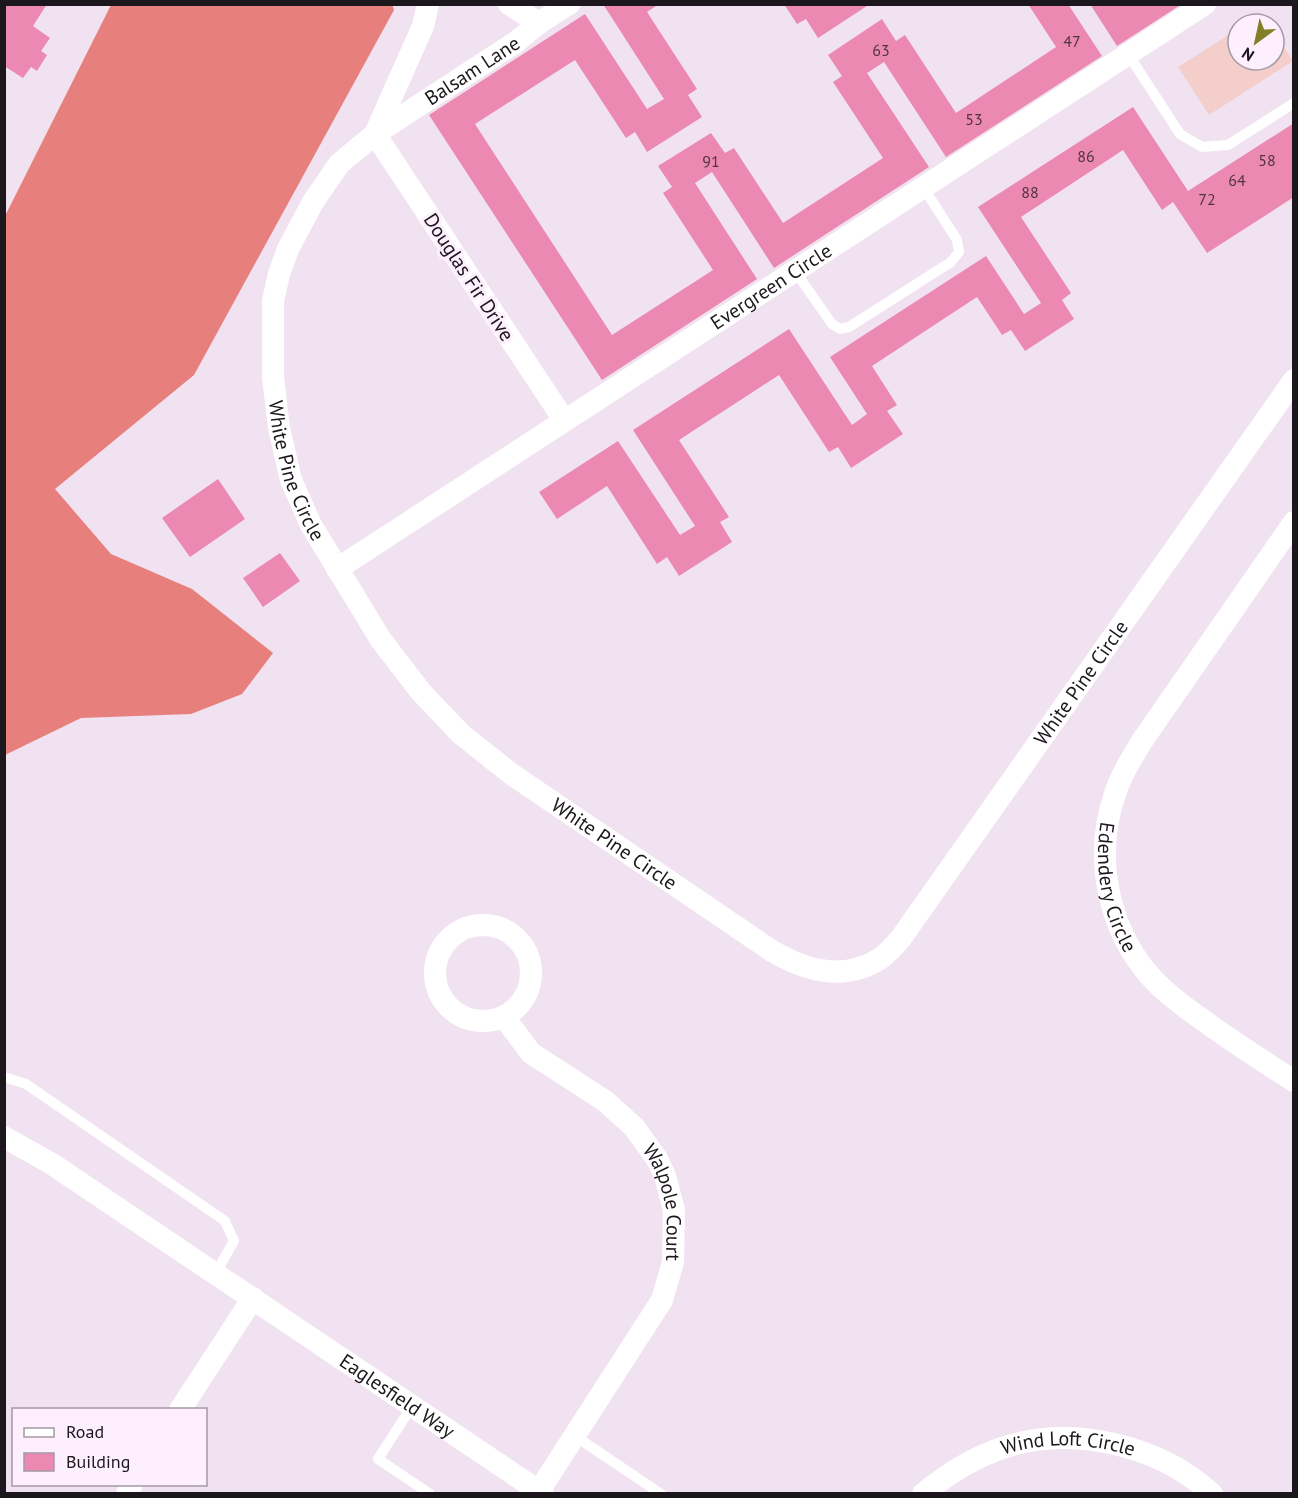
<svg xmlns="http://www.w3.org/2000/svg" width="1298" height="1498" viewBox="0 0 1298 1498" font-family="'PT Sans',sans-serif">
<rect width="100%" height="100%" fill="#f1e2f1"/>
<!-- green -->
<polygon fill="#f4cecb" points="1238,29 1238,60 1274,60 1274,32 1293,61 1209,115 1178,67"/>
<!-- forest -->
<polygon fill="#e77f7d" points="111,5 392,4 394,10 194,375 55,489 111,554 192,589 273,653 242,694 191,714 81,718 5,755 5,216"/>
<!-- building -->
<g fill="#eb89b2">
<polygon points="4,4 47,4 33,26 50,38 41,51 47,55 37,71 31,67 23,78 4,66"/>
<polygon points="603,4 659,4 647,12 697,89 688,95 702,117 647,152 635,132 626,138 575,60 475,124 612,335 713,270 663,193 672,187 658,166 711,133 725,153 734,148 783,223 883,158 833,82 842,76 828,55 882,19 896,41 905,35 956,113 1056,47 1028,4 1068,4 1102,56 946,157 884,62 867,73 929,167 774,268 712,172 695,183 757,279 602,380 429,115 585,14 647,109 664,99"/>
<polygon points="784,4 870,4 818,38 806,19 797,24"/>
<polygon points="1090,4 1182,4 1117,46"/>
<polygon points="1133,107 1188,191 1294,123 1294,197 1207,253 1173,202 1162,210 1123,150 1021,217 1071,293 1062,300 1074,319 1025,351 1011,330 1002,335 977,297 872,366 897,405 887,411 903,434 851,468 838,447 829,452 779,375 679,440 729,517 720,522 732,542 679,576 667,557 657,564 607,486 557,519 539,492 618,441 680,535 695,526 633,430 789,329 852,425 867,414 830,357 986,256 1024,314 1041,303 978,207"/>
<polygon points="218,479 245,519 190,557 162,518"/>
<polygon points="280,553 300,581 263,607 243,578"/>
</g>
<g fill="none" stroke-linecap="round" stroke-linejoin="round">
<!-- service -->
<g stroke="#fff" stroke-width="10">
<polyline points="1128,54 1180,134 1202,147 1228,145 1294,103"/>
<polyline points="795,271 832,324 840,329 849,327 951,262 959,252 957,240 923,187"/>
<polyline points="4,1077 26,1084 225,1221 234,1241 215,1274"/>
<polyline points="412,1406 378,1459 430,1494"/>
<polyline points="575,1436 661,1494"/>
</g>
<!-- minor -->
<g stroke="#fff" stroke-width="22">
<path id="s1" d="M428,4L423,26L375,134L339,164L313,202L288,249L279,274L273,301V377L279,428L291,480L311,525L381,640L421,692L461,734L510,773L772,951C806,971 845,982 881,958C888,953 895,945 901,938L1294,380"/>
<polyline points="509,4 539,23"/>
<path id="s2" d="M564,420L375,134L516,42L539,23L569,4"/>
<path id="s3" d="M1294,522L1142,741C1131,759 1120,777 1114,797C1094,858 1108,928 1150,976C1169,997 1192,1012 1214,1028C1240,1046 1267,1064 1294,1081"/>
<path id="s4" d="M337,569L1205,4"/>
<circle cx="483" cy="973" r="48"/>
<path id="s5" d="M504,1017L531,1053L605,1101L634,1127L657,1159L665,1176L674,1210L673,1262L662,1300L539,1491"/>
<path id="s6" d="M4,1137L52,1164L543,1494"/>
<polyline points="180,1410 253,1298"/>
<polyline points="127,1494 132,1484"/>
<path id="s7" d="M923,1494C947,1474 973,1458 1002,1448C1071,1425 1158,1444 1212,1494"/>
</g>
</g>
<g text-anchor="middle" stroke-width="6" stroke-linejoin="round" paint-order="stroke">
<!-- number labels -->
<g font-size="16" fill="#503442">
<text x="1072" y="47">47</text>
<text x="881" y="56">63</text>
<text x="974" y="125">53</text>
<text x="1086" y="162">86</text>
<text x="1267" y="166">58</text>
<text x="711" y="167">91</text>
<text x="1237" y="186">64</text>
<text x="1030" y="198">88</text>
<text x="1207" y="205">72</text>
</g>
<!-- street labels -->
<g font-size="20" fill="#1c171c" stroke="#feeffe">
<text dy="7" stroke="none"><textPath href="#s2" startOffset="459">Balsam Lane</textPath></text>
<text transform="translate(469 277) rotate(57)" y="7">Douglas Fir Drive</text>
<text dy="7" stroke="none"><textPath href="#s4" startOffset="518">Evergreen Circle</textPath></text>
<text dy="7" stroke="none"><textPath href="#s1" startOffset="514">White Pine Circle</textPath></text>
<text dy="7" stroke="none"><textPath href="#s1" startOffset="1665">White Pine Circle</textPath></text>
<text dy="7" stroke="none"><textPath href="#s1" startOffset="1018">White Pine Circle</textPath></text>
<text dy="7" stroke="none"><textPath href="#s3" startOffset="422">Edendery Circle</textPath></text>
<text dy="7" stroke="none"><textPath href="#s5" startOffset="256">Walpole Court</textPath></text>
<text dy="7" stroke="none"><textPath href="#s6" startOffset="471">Eaglesfield Way</textPath></text>
<text dy="7" stroke="none"><textPath href="#s7" startOffset="159">Wind Loft Circle</textPath></text>
</g>
</g>
<!-- border -->
<rect width="1298" height="1498" fill="none" stroke="#1c171c" stroke-width="12"/>
<!-- legend -->
<rect x="12" y="1408" width="195" height="78" fill="#feeffe" stroke="#a499a4" stroke-width="1.5"/>
<rect x="24" y="1428" width="30" height="9" fill="#ffffff" stroke="#a499a4" stroke-width="1.5"/>
<text x="66" y="1438" font-size="18" fill="#1c171c">Road</text>
<rect x="24" y="1453" width="30" height="18" fill="#eb89b2" stroke="#a499a4" stroke-width="1.5"/>
<text x="66" y="1468" font-size="18" fill="#1c171c">Building</text>
<!-- north arrow -->
<g transform="translate(1256 42) rotate(213)"><circle r="28" fill="#feeffe" stroke="#a499a4" stroke-width="1.5"/>
<path d="M0-4.5L10 22L0 15L-10 22Z" fill="#837f27"/>
<text y="-9" font-size="16" font-weight="bold" text-anchor="middle" fill="#1c171c">N</text>
</g>
</svg>
